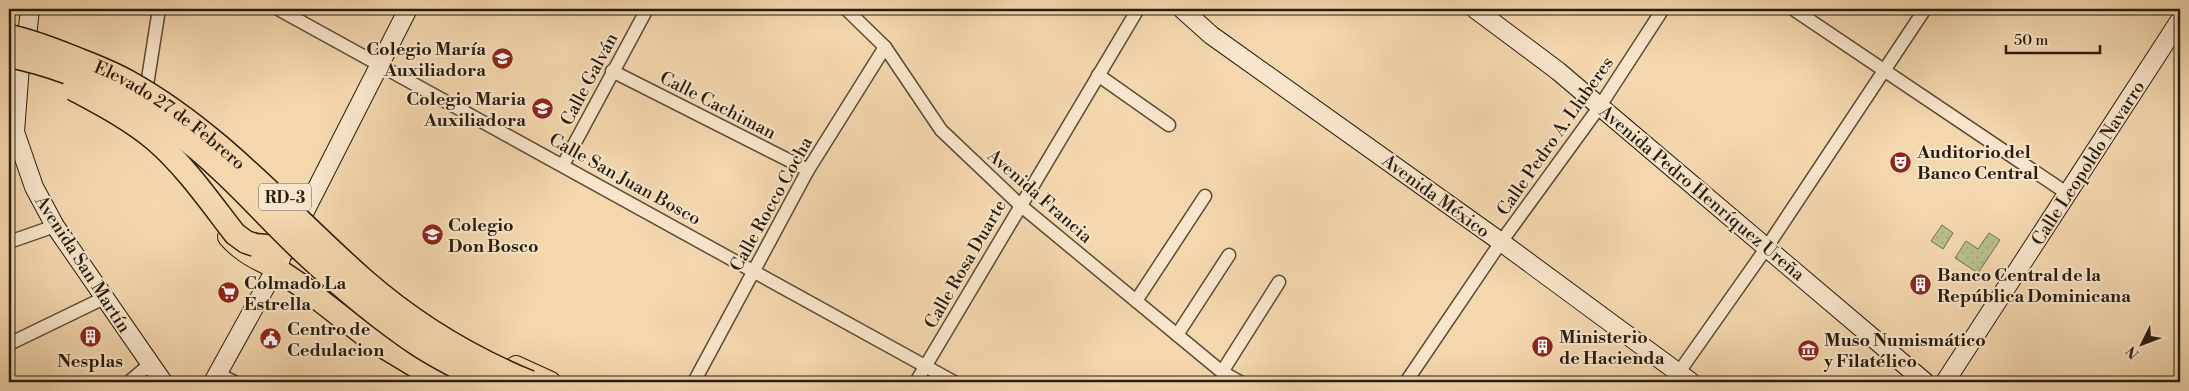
<svg xmlns="http://www.w3.org/2000/svg" width="2189" height="391" viewBox="0 0 2189 391" font-family="'Libre Bodoni',serif">
<defs>
<pattern id="grass-dots" width="8" height="8" patternUnits="userSpaceOnUse" patternTransform="scale(1.25)"><rect width="8" height="8" fill="#b7bf8e"/><path d="M2 2h.1M6 6h.1" fill="none" stroke="#9da479" stroke-width="1.8" stroke-linecap="round"/></pattern>
</defs>
<rect width="100%" height="100%" fill="#f4d7af"/>
<filter id="stains"><feTurbulence type="fractalNoise" baseFrequency=".004" numOctaves="4"/><feColorMatrix values="0 0 0 0 .2 0 0 0 0 .09 0 0 0 0 .02 0 0 0 .5 -.17"/></filter>
<radialGradient id="worn" r=".72"><stop offset=".6" stop-color="#630" stop-opacity="0"/><stop offset="1" stop-color="#630" stop-opacity=".3"/></radialGradient>
<!-- grass -->
<g fill="url(#grass-dots)" stroke="#706e4d">
<polygon points="1942,225 1953,233 1943,249 1931,241"/>
<polygon points="1989,233 2000,240 1978,273 1955,258 1966,241 1978,249"/>
</g>
<g fill="none" stroke-linecap="round" stroke-linejoin="round">
<defs>
<g id="street">
<polyline points="278,9 954,382"/>
<polyline points="846,9 885,47 941,130 1020,205 1222,372 1240,382"/>
<polyline points="1793,9 2068,194"/>
<polyline points="612,71 808,170"/>
<polyline points="1098,75 1169,125"/>
<polyline points="147,85 159,9"/>
<polyline points="563,165 647,9"/>
<polyline points="9,242 55,226"/>
<polyline points="1136,301 1205,196"/>
<polyline points="1177,335 1229,255"/>
<polyline points="9,344 104,298"/>
<polyline points="1222,372 1279,282"/>
<polyline points="217,373 234,382"/>
<polyline points="129,382 150,364"/>
<polyline points="694,382 808,170 885,47"/>
<polyline points="916,382 1138,9"/>
<polyline points="1406,382 1501,242 1600,106 1663,9"/>
<polyline points="1672,382 1767,247 1925,9"/>
</g>
<g id="secondary">
<polyline points="30,9 27,36 20,66 15,132 34,187 55,226 163,382"/>
<polyline points="1182,9 1211,35 1501,242 1691,382"/>
<polyline points="1475,9 1558,71 1925,382"/>
<polyline points="295,231 408,9"/>
<polyline points="213,382 281,259"/>
<polyline points="1945,382 2180,20"/>
</g>
<g id="primary">
<path d="M228,237C241,252 257,260 275,268"/>
<polyline points="516,366 551,382"/>
</g>
<g id="highway">
<polyline points="255,245 287,248"/>
<polyline points="275,268 299,284 366,336 442,382"/>
</g>
</defs>
<!-- street casing -->
<use href="#street" stroke="#5b4c35" stroke-width="15"/>
<!-- secondary casing -->
<use href="#secondary" stroke="#281d0c" stroke-width="20"/>
<!-- primary casing -->
<use href="#primary" stroke="#281d0c" stroke-width="22"/>
<!-- highway casing -->
<use href="#highway" stroke="#281d0c" stroke-width="25"/>
<!-- street -->
<use href="#street" stroke="#f8e5cb" stroke-width="12"/>
<!-- secondary -->
<use href="#secondary" stroke="#f8e5cb" stroke-width="18"/>
<!-- primary -->
<use href="#primary" stroke="#f4d7af" stroke-width="20"/>
<!-- highway -->
<use href="#highway" stroke="#f4d7af" stroke-width="22"/>
<defs>
<g id="highway-bridge">
<path id="s1" d="M9,36C29,40 50,48 70,56C90,64 110,71 129,82C219,132 286,211 363,279C412,322 469,357 530,382"/>
<path d="M9,56C92,73 162,114 223,172C253,200 281,232 312,260C345,290 381,320 418,345C439,359 463,370 485,382"/>
<path d="M73,89C101,104 130,119 155,140C186,167 210,202 235,234L246,242L255,245"/>
</g>
</defs>
<!-- highway-bridge casing -->
<use href="#highway-bridge" stroke="#281d0c" stroke-width="25" stroke-linecap="butt"/>
<!-- highway-bridge -->
<use href="#highway-bridge" stroke="#f4d7af" stroke-width="22"/>
</g>
<!-- icons -->
<defs>
<symbol id="school-disc" viewBox="-11 -11 22 22"><circle r="9.5" fill="#8f2418" stroke="#f8e5cb"/><path d="M0-5L7-2L0 1L-7-2ZM-4 1L0 2.5L4 1V4Q0 6-4 4Z" fill="#fff"/></symbol>
<symbol id="theatre-disc" viewBox="-11 -11 22 22"><circle r="9.5" fill="#8f2418" stroke="#f8e5cb"/><path d="M-5-5.5Q0-4 5-5.5V0Q5 5 0 6Q-5 5-5 0ZM-3.3-2.5H-1v1.5H-3.3ZM1-2.5H3.3v1.5H1ZM-2.8 1Q0 5.5 2.8 1Z" fill="#fff"/></symbol>
<symbol id="building-disc" viewBox="-11 -11 22 22"><circle r="9.5" fill="#8f2418" stroke="#f8e5cb"/><path d="M-4-6H4V6H1V3H-1V6H-4ZM-2.5-4.3h1.7v1.8h-1.7ZM.8-4.3h1.7v1.8H.8ZM-2.5-1h1.7V.8h-1.7ZM.8-1h1.7V.8H.8Z" fill="#fff"/></symbol>
<symbol id="supermarket-disc" viewBox="-11 -11 22 22"><circle r="9.5" fill="#8f2418" stroke="#f8e5cb"/><path d="M-6-5.5h2.5l.6 2H6L4.5 2H-2.5L-4.4-4H-6ZM-1.5 3.2a1.3 1.3 0 1 0 .1 0ZM3 3.2a1.3 1.3 0 1 0 .1 0Z" fill="#fff"/></symbol>
<symbol id="civic-disc" viewBox="-11 -11 22 22"><circle r="9.5" fill="#8f2418" stroke="#f8e5cb"/><path d="M-.6-6.5H3V-4.5H.6V-3L4-1V1h2V6H-6V1h2V-1L-.6-3ZM-1.2 2.5V6h2.4V2.5Z" fill="#fff"/></symbol>
<symbol id="museum-disc" viewBox="-11 -11 22 22"><circle r="9.5" fill="#8f2418" stroke="#f8e5cb"/><path d="M0-6L6-3V-2H-6V-3ZM-5-1h2V3h-2ZM-1-1h2V3h-2ZM3-1h2V3H3ZM-6 4H6V6H-6Z" fill="#fff"/></symbol>
</defs>
<g fill-rule="evenodd">
<use href="#school-disc" x="490" y="46" width="25" height="25"/>
<use href="#school-disc" x="530" y="96" width="25" height="25"/>
<use href="#theatre-disc" x="1888" y="150" width="25" height="25"/>
<use href="#school-disc" x="420" y="222" width="25" height="25"/>
<use href="#building-disc" x="1908" y="272" width="25" height="25"/>
<use href="#supermarket-disc" x="216" y="280" width="25" height="25"/>
<use href="#building-disc" x="78" y="324" width="25" height="25"/>
<use href="#civic-disc" x="258" y="326" width="25" height="25"/>
<use href="#building-disc" x="1530" y="334" width="25" height="25"/>
<use href="#museum-disc" x="1796" y="338" width="25" height="25"/>
</g>
<g text-anchor="middle" stroke-width="4" stroke-linejoin="round" paint-order="stroke">
<!-- shield labels -->
<rect fill="#f8e5cb" stroke="#665945" stroke-width="1" x="259" y="183.5" width="52" height="27" rx="4"/>
<g font-size="16" font-weight="bold" fill="#281d0c">
<text x="285" y="203">RD-3</text>
</g>
<!-- poi labels -->
<g font-size="18" font-weight="bold" fill="#281d0c" stroke="#f8e5cb" text-anchor="start">
<text x="486" y="55" text-anchor="end">Colegio María<tspan x="486" dy="21">Auxiliadora</tspan></text>
<text x="526" y="105" text-anchor="end">Colegio Maria<tspan x="526" dy="21">Auxiliadora</tspan></text>
<text x="1917" y="158">Auditorio del<tspan x="1917" dy="21">Banco Central</tspan></text>
<text x="448" y="231">Colegio<tspan x="448" dy="21">Don Bosco</tspan></text>
<text x="1937" y="281">Banco Central de la<tspan x="1937" dy="21">República Dominicana</tspan></text>
<text x="244" y="289">Colmado La<tspan x="244" dy="21">Estrella</tspan></text>
<text x="287" y="335">Centro de<tspan x="287" dy="21">Cedulacion</tspan></text>
<text x="1559" y="343">Ministerio<tspan x="1559" dy="21">de Hacienda</tspan></text>
<text x="1824" y="346">Muso Numismático<tspan x="1824" dy="21">y Filatélico</tspan></text>
<text x="90" y="367" text-anchor="middle">Nesplas</text>
</g>
<!-- street labels -->
<g font-size="18" fill="#281d0c" stroke="#f8e5cb">
<text transform="translate(589 79) rotate(-62)" y="6">Calle Galván</text>
<text transform="translate(718 105) rotate(27)" y="6">Calle Cachiman</text>
<text dy="6" stroke="none"><textPath href="#s1" startOffset="181">Elevado 27 de Febrero</textPath></text>
<text transform="translate(1555 136) rotate(-55)" y="6">Calle Pedro A. Lluberes</text>
<text transform="translate(2088 163) rotate(-57)" y="6">Calle Leopoldo Navarro</text>
<text transform="translate(625 179) rotate(29)" y="6">Calle San Juan Bosco</text>
<text transform="translate(1702 193) rotate(40)" y="6">Avenida Pedro Henríquez Ureña</text>
<text transform="translate(1040 196) rotate(41)" y="6">Avenida Francia</text>
<text transform="translate(1436 196) rotate(36)" y="6">Avenida México</text>
<text transform="translate(771 204) rotate(-61)" y="6">Calle Rocco Cocha</text>
<text transform="translate(83 264) rotate(57)" y="6">Avenida San Martín</text>
<text transform="translate(965 264) rotate(-60)" y="6">Calle Rosa Duarte</text>
</g>
</g>
<!-- margin -->
<rect width="2189" height="391" fill="none" stroke="#f4d7af" stroke-width="30"/>
<rect x="10" y="10" width="2169" height="371" fill="none" stroke="#281d0c" stroke-width="2.5"/>
<rect x="15" y="15" width="2159" height="361" fill="none" stroke="#281d0c"/>
<!-- north arrow -->
<g transform="translate(2142 344) rotate(228)" stroke="#f8e5cb" stroke-width="4" paint-order="stroke">
<path d="M0-4L9 19L0 12L-9 19Z" fill="#281d0c"/>
<text y="-8" font-size="14" font-weight="bold" text-anchor="middle" fill="#281d0c">N</text>
</g>
<!-- scale -->
<path d="M2006 45v8h94v-8" fill="none" stroke="#281d0c" stroke-width="2.5"/>
<text x="2014" y="45" font-size="15" fill="#281d0c" stroke="#f8e5cb" stroke-width="4" paint-order="stroke">50 m</text>
<rect width="100%" height="100%" filter="url(#stains)"/>
<rect width="100%" height="100%" fill="url(#worn)"/>
</svg>
